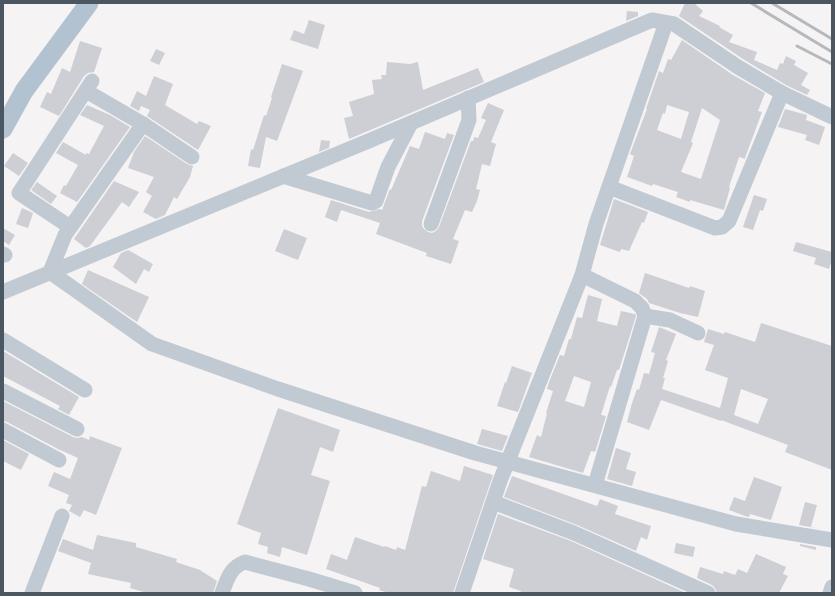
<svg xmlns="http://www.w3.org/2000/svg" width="835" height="596" viewBox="0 0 835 596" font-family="'Source Sans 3',sans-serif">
<rect width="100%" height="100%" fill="#f5f3f3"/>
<!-- building -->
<g fill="#cdcfd5" fill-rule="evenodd">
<polygon points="685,3 694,3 703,11 699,16 720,26 719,27 733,35 729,42 757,52 754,60 777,70 780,63 783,64 786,56 796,61 794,65 808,73 801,85 810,90 807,95 786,85 743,59 679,16"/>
<polygon points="627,11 638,12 638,16 626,21"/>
<polygon points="309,20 325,25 318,49 290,40 294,30 304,34"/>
<path d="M682,40L733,75L765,93L758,111L762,112L745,158V159L739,157L729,187L730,188L724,210L690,200V202L676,197L678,192L653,184L652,186L627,177L634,156L630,154L647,109H646L659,71L663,73L668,59L671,60ZM667,105L689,112L681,139L657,130L663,113L665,114ZM702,108L720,120L701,179L681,172L693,143L691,142Z"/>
<polygon points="80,41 102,48 94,72 88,73 84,76 59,116 40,107 47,92 51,94 62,68 70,72"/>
<polygon points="156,49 165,53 159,65 150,61"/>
<polygon points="387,62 410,64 418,62 423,90 478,68 484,82 349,139 344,118 353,116 349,102 374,94 372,80 382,79 381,75 386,75"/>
<polygon points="282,64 303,71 277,141 266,137 260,168 248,166 251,149 253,150 264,115 266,116 272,98 271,97"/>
<polygon points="154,76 173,84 165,105 197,124 199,121 211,126 198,150 147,116 150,110 141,106 139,111 130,106 137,91 146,96"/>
<polygon points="488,103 504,110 491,142 496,144 490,166 482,164 476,189 480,190 477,201 472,212 465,210 453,239 459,241 451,264 426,256 427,253 376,234 380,223 341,210 337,222 325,217 331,200 369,212 379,209 382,210 390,189 391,190 410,146 419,149 425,132 445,139 447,133 454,135 422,221 422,226 424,229 428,232 432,233 436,231 439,227 471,141 473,141 474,137 478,138 486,120 481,118"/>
<polygon points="87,105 110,115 130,127 77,202 60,193 64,185 66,186 78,165 56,153 63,142 86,155 86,153 89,154 104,126 80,115"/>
<polygon points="785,109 807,115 806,120 825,127 819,145 805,140 807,135 778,127"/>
<polygon points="145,136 187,164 193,166 190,177 177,199 174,197 165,215 156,219 143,212 152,196 146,192 154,177 128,168 134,152"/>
<polygon points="321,140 330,141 329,148 319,152"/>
<polygon points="13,153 28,163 19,176 4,166"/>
<polygon points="114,181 139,192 129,207 122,202 90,246 86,248 74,239"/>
<polygon points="37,182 57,196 51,204 31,190"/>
<polygon points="754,195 767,199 763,211 760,210 753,230 743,227"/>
<polygon points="614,199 648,212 644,223 642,222 629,251 621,249 620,252 600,245"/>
<polygon points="22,208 33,213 28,228 16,224"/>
<polygon points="3,228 15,235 9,245 3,241"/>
<polygon points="284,229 307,238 298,260 275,251"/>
<polygon points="796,242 832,252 832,259 829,269 814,264 816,258 793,251"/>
<polygon points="128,250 153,264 149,272 144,269 136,284 113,267 121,253"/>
<polygon points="88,270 149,297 137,322 82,284"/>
<polygon points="645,273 689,288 690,286 705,291 698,317 680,313 649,303 647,299 639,293"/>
<path d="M588,295L602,299L597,321L617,326L621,311L635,314L636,316L619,370H617L611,387L610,386L601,415L606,416L596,449L595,452L591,451L583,473L529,457L537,435L541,437L547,413H546L553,391L547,389L549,382L560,355L564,356L569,339H571L577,317L582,318ZM574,376L591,382L584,407L565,401Z"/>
<path d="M761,323L832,346V470L785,452L788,445L721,420V421L661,400L649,430L627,422L632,403L637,389L639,390L644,373L649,374L655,353L651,352L659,327L676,334L666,360L668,361L663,378H665L662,389L720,408L728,378L705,370L714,345L704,342L708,329L724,334L725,332L755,342ZM741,389L768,399L758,424L734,415Z"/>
<polygon points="3,351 79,397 69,415 58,409 60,406 3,376"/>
<polygon points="512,366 532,373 518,412 497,406 505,382 506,383"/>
<polygon points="3,401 73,437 77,438 82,437 89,440 90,436 122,448 96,515 84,510 80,517 69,511 72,505 66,503 69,495 48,486 54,472 70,479 78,458 58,449 7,422 3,421"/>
<polygon points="278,408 340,430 333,452 320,447 311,475 330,481 307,555 282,547 280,557 267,553 268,547 258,544 261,533 237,524"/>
<polygon points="482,429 508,436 502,451 477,444"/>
<polygon points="3,440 29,454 21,470 3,461"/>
<polygon points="616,448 631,453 626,469 636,472 632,486 607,479"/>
<polygon points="464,466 493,475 453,593 389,593 379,590 380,588 326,569 331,554 347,560 355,537 384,547 385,546 396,550 397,547 405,550 422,486 426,487 431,471 460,481"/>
<polygon points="512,476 597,506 600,499 618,506 615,514 651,526 647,540 641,537 636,551 577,525 504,497"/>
<polygon points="754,477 782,487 771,520 750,514 749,517 745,516 729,510 734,497 745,501"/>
<polygon points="805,502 817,505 811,527 821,529 799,525"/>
<polygon points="498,514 571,541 686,593 520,593 521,591 509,587 514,569 483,559"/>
<polygon points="97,535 136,543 136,547 177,559 176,562 200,570 217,581 213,593 147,593 130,588 131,583 88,574 91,563 58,551 63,539 93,550"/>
<polygon points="676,543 695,547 693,557 674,553"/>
<polygon points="800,544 816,547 816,550 800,546"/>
<polygon points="756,554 786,567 783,574 788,576 779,593 717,593 715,588 712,585 697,578 700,567 723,574 724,571 735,575 738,569 747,573"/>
</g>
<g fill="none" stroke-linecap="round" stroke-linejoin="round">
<!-- minor -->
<g stroke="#c1cad2" stroke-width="15">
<polyline points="86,91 143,124 192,157"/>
<polyline points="143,124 65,235 50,272 152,344 278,389 475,453 736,524 832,540"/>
<polyline points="283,176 372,203 376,201 388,167 411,123"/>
<polyline points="609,187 715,228 722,227 729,221 782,93"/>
<polyline points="431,224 469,120 468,98"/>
<polyline points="70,227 19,193 92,81"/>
<polyline points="3,254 5,255"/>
<polyline points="3,292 371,140 652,20 674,24 738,67 782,93 832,117"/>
<polyline points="645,316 670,320 698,333"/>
<polyline points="3,340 85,390"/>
<polyline points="3,391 77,429"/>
<polyline points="3,430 59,460"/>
<polyline points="595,485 645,316 642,308 635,301 582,275 596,224 666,23"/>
<polyline points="493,502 574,533 708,593"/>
<polyline points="32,593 62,516"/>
<path d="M222,593C227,580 230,567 245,562L309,579L355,593"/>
<polyline points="462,593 500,481 582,275"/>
<polyline points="830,593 832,587"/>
</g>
<!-- major -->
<polyline stroke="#b3c2d1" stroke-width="19" points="3,129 24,91 89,3"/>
<!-- rail -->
<g stroke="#b5b8bd" stroke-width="3">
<polyline points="751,3 832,52"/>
<polyline points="772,3 832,39"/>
<polyline points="797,46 832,64"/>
</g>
</g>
<!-- border -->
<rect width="835" height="596" fill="none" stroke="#4a5661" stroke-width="8"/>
</svg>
